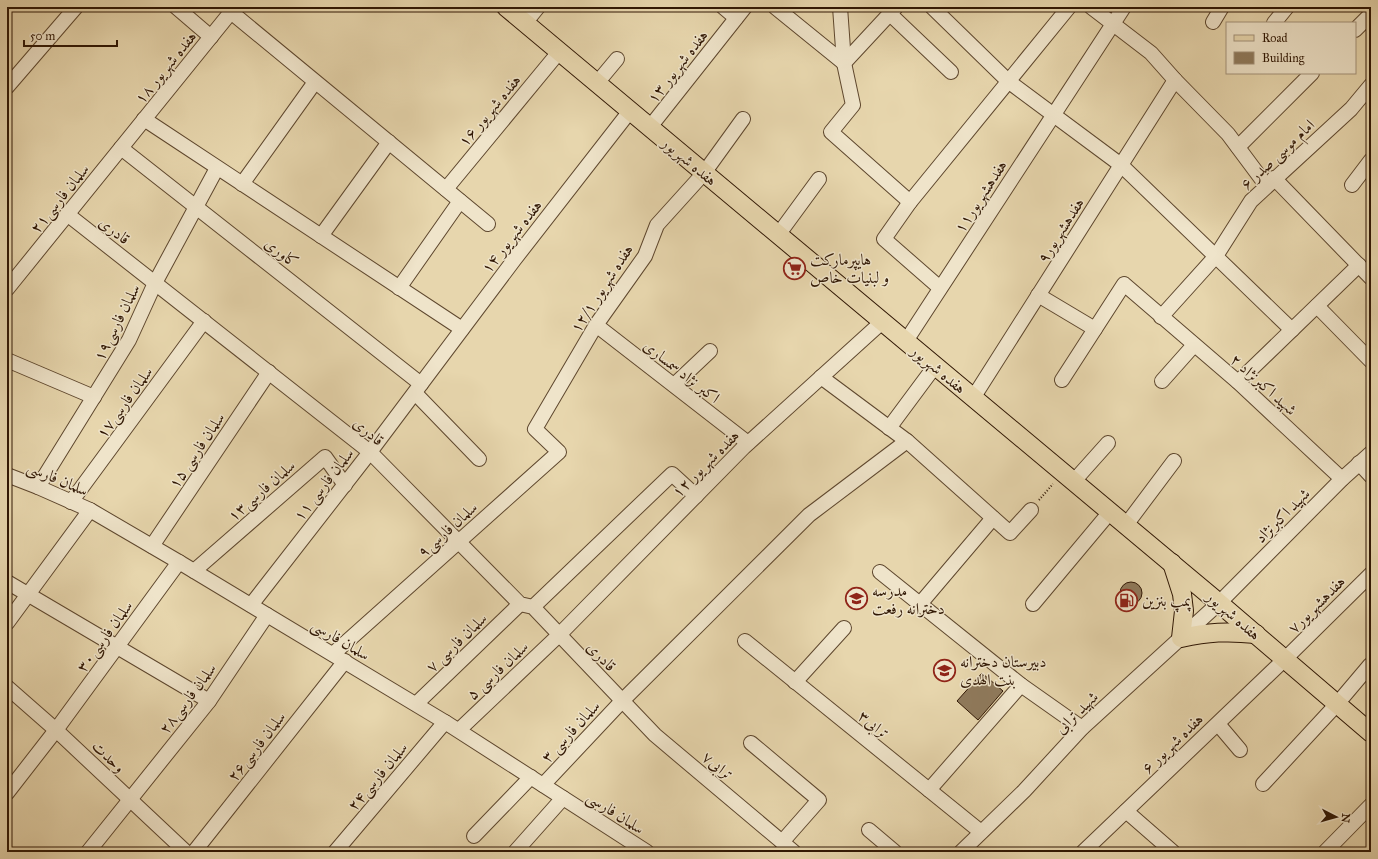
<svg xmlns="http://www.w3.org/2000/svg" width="1378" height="859" viewBox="0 0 1378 859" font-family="'IM FELL Great Primer',Amiri,serif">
<rect width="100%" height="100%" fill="#e7d6ad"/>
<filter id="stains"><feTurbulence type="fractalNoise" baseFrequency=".005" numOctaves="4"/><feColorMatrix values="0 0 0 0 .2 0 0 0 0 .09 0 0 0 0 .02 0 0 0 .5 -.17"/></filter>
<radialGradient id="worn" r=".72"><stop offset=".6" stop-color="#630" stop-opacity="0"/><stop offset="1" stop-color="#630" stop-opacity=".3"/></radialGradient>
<!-- building -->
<g fill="#8f7a5c" stroke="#301704">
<circle cx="1131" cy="593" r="11"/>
<polygon points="982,673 1003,691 978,720 957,701"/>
</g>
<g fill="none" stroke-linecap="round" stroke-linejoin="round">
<defs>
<g id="minor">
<polyline points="176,7 211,37"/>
<polyline points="723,7 736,18"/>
<polyline points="775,7 844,63"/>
<polyline points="840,7 844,63 853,105 831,132 910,202"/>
<polyline points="932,7 1008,81 1121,165 1292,330"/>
<polyline points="1091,7 1151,53 1175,80 1228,134 1266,185"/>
<polyline points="231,12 488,224"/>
<polyline points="890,14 951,72"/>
<polyline points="1213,22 1222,7"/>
<polyline points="525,23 538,7"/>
<polyline points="1274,23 1287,7"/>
<polyline points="1355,30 1371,14"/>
<polyline points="844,63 896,7"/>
<polyline points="597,83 617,59"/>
<polyline points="7,87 76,7"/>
<polyline points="144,119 462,329"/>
<polyline points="650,127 745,7"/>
<polyline points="1238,147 1312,73"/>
<polyline points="121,148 421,384"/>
<polyline points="1274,178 1371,278"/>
<polyline points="242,184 315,82"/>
<polyline points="1352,185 1371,160"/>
<polyline points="446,189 559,52"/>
<polyline points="67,214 370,452 520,604 533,607 655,735 794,852"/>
<polyline points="778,235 819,179"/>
<polyline points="321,236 389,142"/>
<polyline points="399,288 460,201"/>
<polyline points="940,288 884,239 910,202 1069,7"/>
<polyline points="7,289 235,7"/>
<polyline points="1038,295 1095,329"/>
<polyline points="1317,306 1371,361"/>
<polyline points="1161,317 1216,256 1251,201 1351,109 1371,85"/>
<polyline points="596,325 748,443"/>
<polyline points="906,341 1124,7"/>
<polyline points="7,360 94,397"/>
<polyline points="821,377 907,441 1010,533 1031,510"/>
<polyline points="1062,380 1124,284 1238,382 1342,479"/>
<polyline points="1162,381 1194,345"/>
<polyline points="1238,382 1359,265"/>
<polyline points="674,385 710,351"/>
<polyline points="415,393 479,459"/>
<polyline points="973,398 1175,80"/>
<polyline points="889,428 935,366"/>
<polyline points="1359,463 1371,476"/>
<polyline points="7,475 38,487 90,510 179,562 445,722 647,852"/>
<polyline points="1074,481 1108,443"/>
<polyline points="38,487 129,340 155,283 217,168"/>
<polyline points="71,502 204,321"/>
<polyline points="1126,525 1174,461"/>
<polyline points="152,546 269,372"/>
<polyline points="194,571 325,457 345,485"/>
<polyline points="880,572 1021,685 1082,728"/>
<polyline points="7,582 209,701"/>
<polyline points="920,604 993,518"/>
<polyline points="1033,604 1110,512"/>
<polyline points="251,605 370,452 514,260 630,111"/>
<polyline points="533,607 672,474 696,496"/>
<polyline points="7,623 90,510"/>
<polyline points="745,641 981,832"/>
<polyline points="333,654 559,452 535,429 596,325 645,256 657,225 704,173 743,119"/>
<polyline points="795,682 844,628"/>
<polyline points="7,687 56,730 186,852"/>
<polyline points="416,704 520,604"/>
<polyline points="1218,724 1240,750"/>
<polyline points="459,730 559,635 744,447 882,322"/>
<polyline points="751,743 819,800 782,842"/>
<polyline points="1263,784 1337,704 1370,665"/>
<polyline points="543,785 622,701 809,515 907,441"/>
<polyline points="929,790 1021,685"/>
<polyline points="7,793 56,730 179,562"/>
<polyline points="1126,811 1173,852"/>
<polyline points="869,830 895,852"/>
<polyline points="474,836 531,777"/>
<polyline points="88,852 209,701 267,615"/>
<polyline points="194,852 345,661"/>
<polyline points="335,852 445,722"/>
<polyline points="515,852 563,798"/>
<polyline points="961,852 1024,791 1082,728 1219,603 1342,479 1371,453"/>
<polyline points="1083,852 1285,659 1371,574"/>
<polyline points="1325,852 1371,805"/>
</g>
<g id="major">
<polyline points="506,7 1219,603 1371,733"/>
<path d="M1172,563L1182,594L1184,611L1181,638C1208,632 1228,631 1256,634"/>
</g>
</defs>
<!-- minor casing -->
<use href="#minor" stroke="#5e472e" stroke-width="16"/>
<!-- major casing -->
<use href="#major" stroke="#301704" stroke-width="20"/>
<!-- path -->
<polyline stroke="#301704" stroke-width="2" stroke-dasharray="1 2" stroke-linecap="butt" points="1039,500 1053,484"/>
<!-- minor -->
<use href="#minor" stroke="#efe4ca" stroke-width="14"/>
<!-- major -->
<use href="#major" stroke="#e7d6ad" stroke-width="18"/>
</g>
<!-- icons -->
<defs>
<symbol id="supermarket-ring" viewBox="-11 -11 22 22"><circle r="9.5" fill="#efe4ca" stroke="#8f2418" stroke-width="1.5"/><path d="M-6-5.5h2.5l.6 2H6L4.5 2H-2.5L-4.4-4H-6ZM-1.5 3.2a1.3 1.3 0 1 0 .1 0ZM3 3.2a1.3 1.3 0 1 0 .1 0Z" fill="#8f2418"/></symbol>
<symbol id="school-ring" viewBox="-11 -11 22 22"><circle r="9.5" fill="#efe4ca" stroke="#8f2418" stroke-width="1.5"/><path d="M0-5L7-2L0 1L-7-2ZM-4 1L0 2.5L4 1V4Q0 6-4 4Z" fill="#8f2418"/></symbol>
<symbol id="fuel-ring" viewBox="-11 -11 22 22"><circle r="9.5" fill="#efe4ca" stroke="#8f2418" stroke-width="1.5"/><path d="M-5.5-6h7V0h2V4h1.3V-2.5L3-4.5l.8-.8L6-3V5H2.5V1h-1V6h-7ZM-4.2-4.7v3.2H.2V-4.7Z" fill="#8f2418"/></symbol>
</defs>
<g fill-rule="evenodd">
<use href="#supermarket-ring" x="782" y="256" width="25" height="25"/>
<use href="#school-ring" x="844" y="586" width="25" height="25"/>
<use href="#fuel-ring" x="1114" y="588" width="25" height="25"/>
<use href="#school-ring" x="932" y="658" width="25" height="25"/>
</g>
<g text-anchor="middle" stroke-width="3" stroke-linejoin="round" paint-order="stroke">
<!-- street labels -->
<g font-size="16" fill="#301704" stroke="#efe4ca">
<text transform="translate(677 66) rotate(-52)" y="6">هفده شهریور ۱۳</text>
<text transform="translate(165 67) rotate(-51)" y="6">هفده شهریور ۱۸</text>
<text transform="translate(489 110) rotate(-50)" y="6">هفده شهریور ۱۶</text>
<text transform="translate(1277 154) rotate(-43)" y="6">امام موسی صدر ۶</text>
<text transform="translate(690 161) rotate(40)" y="6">هفده شهریور</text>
<text transform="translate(980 196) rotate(-57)" y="6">هفدهشهریور۱۱</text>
<text transform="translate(59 198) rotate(-51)" y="6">سلمان فارسی۲۱</text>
<text transform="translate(115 230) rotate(38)" y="6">قادری</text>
<text transform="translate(1060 230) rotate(-58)" y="6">هفدهشهریور۹</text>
<text transform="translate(511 236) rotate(-52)" y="6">هفده شهریور ۱۴</text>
<text transform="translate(282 252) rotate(38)" y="6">کاوری</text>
<text transform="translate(601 288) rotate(-57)" y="6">هفده شهریور ۱۲/۱</text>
<text transform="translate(116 322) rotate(-63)" y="6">سلمان فارسی۱۹</text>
<text transform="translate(939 369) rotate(40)" y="6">هفده شهریور</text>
<text transform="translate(682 371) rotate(38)" y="6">اکبر نژاد سمساری</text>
<text transform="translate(1264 384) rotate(42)" y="6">شهید اکبرنژاد ۲</text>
<text transform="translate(124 402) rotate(-54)" y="6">سلمان فارسی۱۷</text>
<text transform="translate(369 431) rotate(40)" y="6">قادری</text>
<text transform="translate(196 450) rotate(-56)" y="6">سلمان فارسی ۱۵</text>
<text transform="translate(705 463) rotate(-45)" y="6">هفده شهریور ۱۲</text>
<text transform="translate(58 478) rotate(23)" y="6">سلمان فارسی</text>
<text transform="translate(323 484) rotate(-52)" y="6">سلمان فارسی ۱۱</text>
<text transform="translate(261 490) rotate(-41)" y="6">سلمان فارسی۱۳</text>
<text transform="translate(1282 515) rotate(-45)" y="6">شهید اکبرنژاد</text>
<text transform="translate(447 529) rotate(-42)" y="6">سلمان فارسی۹</text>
<text transform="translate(1316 604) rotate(-45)" y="6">هفدهشهریور۷</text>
<text transform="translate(1234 615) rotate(41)" y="6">هفده شهریور</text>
<text transform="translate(104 636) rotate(-54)" y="6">سلمان فارسی۳۰</text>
<text transform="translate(341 639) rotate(31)" y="6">سلمان فارسی</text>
<text transform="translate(456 642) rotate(-44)" y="6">سلمان فارسی ۷</text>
<text transform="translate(602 656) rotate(46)" y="6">قادری</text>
<text transform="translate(497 670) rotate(-43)" y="6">سلمان فارسی ۵</text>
<text transform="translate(187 698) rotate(-53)" y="6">سلمان فارسی۲۸</text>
<text transform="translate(1076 712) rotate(-44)" y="6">شهید ترابی</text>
<text transform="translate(874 724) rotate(39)" y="6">ترابی۳</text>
<text transform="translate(570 731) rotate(-47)" y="6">سلمان فارسی ۳</text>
<text transform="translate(1172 743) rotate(-44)" y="6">هفده شهریور ۶</text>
<text transform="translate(256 746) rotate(-52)" y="6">سلمان فارسی۲۶</text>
<text transform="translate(109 756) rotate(43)" y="6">وحدت</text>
<text transform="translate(718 765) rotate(40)" y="6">ترابی۷</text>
<text transform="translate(377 776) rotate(-50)" y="6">سلمان فارسی۲۴</text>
<text transform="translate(616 812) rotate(33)" y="6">سلمان فارسی</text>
</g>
<!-- poi labels -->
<g font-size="16" fill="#301704" stroke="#efe4ca" text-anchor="start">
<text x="810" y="265">هایپرمارکت<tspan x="810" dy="18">و لبنیات خاص</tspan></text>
<text x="872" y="596">مدرسه<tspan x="872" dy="18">دخترانه رفعت</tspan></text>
<text x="1142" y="606">پمپ بنزین</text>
<text x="960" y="667">دبیرستان دخترانه<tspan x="960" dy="18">بنت الهدی</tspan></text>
</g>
</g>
<!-- margin -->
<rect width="1378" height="859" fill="none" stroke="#e7d6ad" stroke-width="24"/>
<rect x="8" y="8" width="1362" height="843" fill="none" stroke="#301704" stroke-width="2"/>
<rect x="12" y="12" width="1354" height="835" fill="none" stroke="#301704"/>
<!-- legend -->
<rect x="1226" y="22" width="130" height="52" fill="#efe4ca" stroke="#a3927b"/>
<rect x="1234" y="35" width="20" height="6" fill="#e7d6ad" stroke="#a3927b"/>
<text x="1262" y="42" font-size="12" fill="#301704">Road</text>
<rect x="1234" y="52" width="20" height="12" fill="#8f7a5c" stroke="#a3927b"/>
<text x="1262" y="62" font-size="12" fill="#301704">Building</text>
<!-- north arrow -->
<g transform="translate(1336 817) rotate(96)" stroke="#efe4ca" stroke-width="3" paint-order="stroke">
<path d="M0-3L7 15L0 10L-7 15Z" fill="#301704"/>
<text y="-6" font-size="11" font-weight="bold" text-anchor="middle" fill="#301704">N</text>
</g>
<!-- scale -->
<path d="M24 40v6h93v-6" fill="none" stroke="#301704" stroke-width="2"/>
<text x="30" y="40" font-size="12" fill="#301704" stroke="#efe4ca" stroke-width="3" paint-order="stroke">50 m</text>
<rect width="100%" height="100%" filter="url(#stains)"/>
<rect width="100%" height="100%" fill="url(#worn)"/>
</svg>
